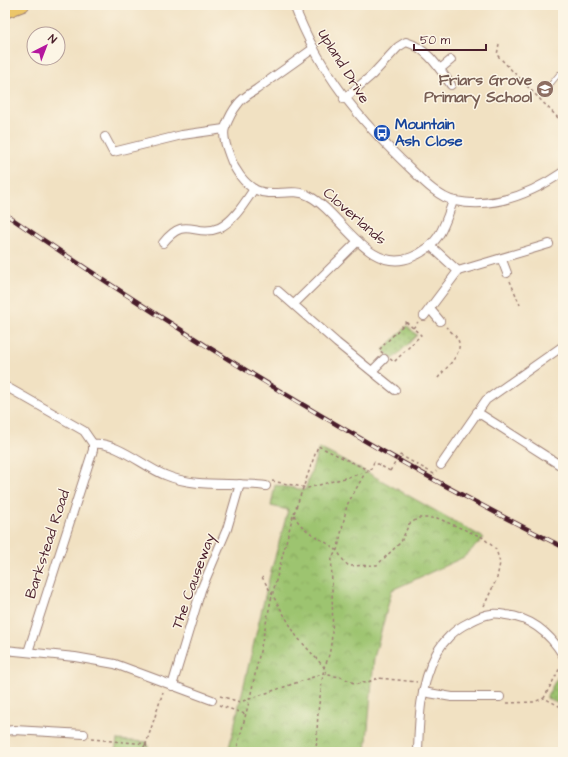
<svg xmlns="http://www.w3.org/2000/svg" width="568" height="757" viewBox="0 0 568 757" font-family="'Architects Daughter',sans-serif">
<defs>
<pattern id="grass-dots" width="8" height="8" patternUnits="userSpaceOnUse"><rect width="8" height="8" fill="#9dc46f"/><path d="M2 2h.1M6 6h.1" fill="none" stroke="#829f5b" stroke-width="1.8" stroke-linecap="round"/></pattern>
<pattern id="park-crowns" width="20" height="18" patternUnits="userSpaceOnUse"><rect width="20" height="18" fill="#9dc46f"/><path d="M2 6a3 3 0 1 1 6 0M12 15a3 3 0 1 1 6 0" fill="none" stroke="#829f5b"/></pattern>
</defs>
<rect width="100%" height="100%" fill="#fcf5e5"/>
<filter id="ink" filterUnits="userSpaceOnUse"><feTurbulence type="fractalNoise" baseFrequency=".025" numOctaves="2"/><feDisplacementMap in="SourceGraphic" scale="8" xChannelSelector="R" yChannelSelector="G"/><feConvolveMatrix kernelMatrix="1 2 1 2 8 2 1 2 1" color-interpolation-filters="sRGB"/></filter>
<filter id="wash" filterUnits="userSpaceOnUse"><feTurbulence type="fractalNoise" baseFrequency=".012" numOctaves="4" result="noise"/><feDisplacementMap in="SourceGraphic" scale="16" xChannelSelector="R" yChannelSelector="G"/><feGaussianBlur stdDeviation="0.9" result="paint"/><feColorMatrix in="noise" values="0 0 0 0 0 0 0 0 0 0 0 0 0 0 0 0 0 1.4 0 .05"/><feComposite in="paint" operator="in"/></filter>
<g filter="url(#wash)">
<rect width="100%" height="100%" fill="#f1e1c2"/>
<!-- grass -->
<g fill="url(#grass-dots)" stroke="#74724d">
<polygon points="407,326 417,335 393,359 383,350"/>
<polygon points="561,671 563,679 563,706 547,698 547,696"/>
</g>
<!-- park -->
<g fill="url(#park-crowns)" stroke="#74724d">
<polygon points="319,448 370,474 484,538 464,557 392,590 374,658 366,752 228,752 270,575 288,510 271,506 275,485 305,490"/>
<polygon points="117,740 147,742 149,751 158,752 115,752"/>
</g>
</g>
<g filter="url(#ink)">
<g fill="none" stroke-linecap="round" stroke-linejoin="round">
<defs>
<polyline id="lane" points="545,91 559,74 563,77"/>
<g id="street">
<path d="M294,5C319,72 360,121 411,169C422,180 439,198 455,201C494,209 531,194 563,172"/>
<path d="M314,48C295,62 276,75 257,89C251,93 242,98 238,104C233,110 228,120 225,128C222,136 227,149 230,157C234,169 244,184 256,190C272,198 293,187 309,196C342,213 368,276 412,257C439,246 444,227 453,201"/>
<polyline points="440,69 451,60"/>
<path d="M344,99L372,75L398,47L406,42C427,48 439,68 451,85"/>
<polyline points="105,137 113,152 182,135 224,129"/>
<path d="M163,243C186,214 194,238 219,228C234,221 245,202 254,189"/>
<polyline points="432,247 458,271"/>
<polyline points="502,260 507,273"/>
<polyline points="278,291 337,343 395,390"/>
<polyline points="294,304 358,241"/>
<polyline points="430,309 440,321"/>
<polyline points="424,316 458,271 549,244"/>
<polyline points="372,371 384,359"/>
<path d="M5,386L84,431L93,444C116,441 144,467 165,475C198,489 232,481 266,486"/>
<polyline points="477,412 563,467"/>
<polyline points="441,465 486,400 563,346"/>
<polyline points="5,650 75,657 115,664 212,700"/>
<polyline points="28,652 93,450 93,444"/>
<polyline points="172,686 201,590 227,529 240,484"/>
<polyline points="423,692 452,697 500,697"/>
<polyline points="5,731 14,730 84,734"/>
<path d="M418,752C419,718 420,685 436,654C443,641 455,629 468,623C475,619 483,615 491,614C495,613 501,614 506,615C532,618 550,634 563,655"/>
</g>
<polyline id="primary" points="5,12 23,5"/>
</defs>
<!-- lane casing -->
<use href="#lane" stroke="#9e8076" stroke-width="5.5"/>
<!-- street casing -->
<use href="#street" stroke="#9e8076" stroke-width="10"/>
<!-- primary casing -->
<use href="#primary" stroke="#9e8076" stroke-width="14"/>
<!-- path -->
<g stroke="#9e8076" stroke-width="1.5" stroke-dasharray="3 3" stroke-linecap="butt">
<polyline points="499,44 497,55 563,123"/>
<polyline points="510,281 520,305"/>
<polygon points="406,322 421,335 394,362 379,350"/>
<polyline points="413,328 418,322"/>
<path d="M438,378C445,368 466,352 457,338C454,334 449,330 446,327"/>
<polyline points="400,455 434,474 436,471"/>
<polyline points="272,481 308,488 370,471 374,462 390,471"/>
<path d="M294,515C303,533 320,537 335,549C340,553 342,561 349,566L377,565L401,542L409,524L419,518H437L482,537L496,549L500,563L497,578L484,606"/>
<polyline points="262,577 297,637 324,667 327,676"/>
<polyline points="562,664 544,698 563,708"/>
<polyline points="220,696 240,702 322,674 341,677 356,684 368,682 378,678 417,682"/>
<polyline points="507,703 534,702 544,698"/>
<polyline points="219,705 245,714"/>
<polyline points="91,739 146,744 163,692"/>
<polyline points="146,744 147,752"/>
<polyline points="140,752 146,744"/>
<polyline points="236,752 250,698 271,600 292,519 318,446 370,471"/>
<path d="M316,752L318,712L324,667C338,645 330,586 332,558L338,548L347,505L365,473"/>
</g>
<!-- lane -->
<use href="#lane" stroke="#fff" stroke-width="4"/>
<!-- street -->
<use href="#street" stroke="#fff" stroke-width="8"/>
<!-- primary -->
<use href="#primary" stroke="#ecc669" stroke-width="12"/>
<defs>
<path id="rail" d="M5,214C184,336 369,451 563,547"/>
</defs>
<!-- rail casing -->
<use href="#rail" stroke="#4a1f2b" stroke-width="4.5"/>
<!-- rail -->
<use href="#rail" stroke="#fcf5e5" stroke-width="3" stroke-dasharray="9" stroke-linecap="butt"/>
<!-- path-bridge -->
<polyline stroke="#9e8076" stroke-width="1.5" stroke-dasharray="3 3" stroke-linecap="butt" points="390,471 400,455"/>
</g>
</g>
<!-- icons -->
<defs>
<symbol id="school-disc" viewBox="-11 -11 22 22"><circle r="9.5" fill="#8d6e63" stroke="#fcf5e5"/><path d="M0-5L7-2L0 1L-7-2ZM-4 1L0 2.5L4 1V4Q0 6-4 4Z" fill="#fff"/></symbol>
<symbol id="bus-disc" viewBox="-11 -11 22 22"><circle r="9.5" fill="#1a4fb4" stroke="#fcf5e5"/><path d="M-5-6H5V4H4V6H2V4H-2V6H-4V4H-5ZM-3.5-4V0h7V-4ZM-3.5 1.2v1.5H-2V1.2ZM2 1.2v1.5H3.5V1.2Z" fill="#fff"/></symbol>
</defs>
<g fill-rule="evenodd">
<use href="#school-disc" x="535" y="79" width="20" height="20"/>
<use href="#bus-disc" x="372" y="123" width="20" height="20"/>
</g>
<g text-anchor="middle" stroke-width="3" stroke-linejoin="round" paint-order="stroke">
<!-- street labels -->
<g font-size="15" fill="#4a1f2b" stroke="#fcf5e5">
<text transform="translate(344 66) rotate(58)" y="5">Upland Drive</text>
<text transform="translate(355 216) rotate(41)" y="5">Cloverlands</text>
<text transform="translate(47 544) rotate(-72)" y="5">Barkstead Road</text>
<text transform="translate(193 581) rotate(-70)" y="5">The Causeway</text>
</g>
<!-- education labels -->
<g font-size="15" font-weight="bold" fill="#785e54" stroke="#fcf5e5" text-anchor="end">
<text x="532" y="85">Friars Grove<tspan x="532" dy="17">Primary School</tspan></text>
</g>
<!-- transit labels -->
<g font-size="15" font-weight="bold" fill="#164399" stroke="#fcf5e5" text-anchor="start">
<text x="395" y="129">Mountain<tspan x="395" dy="17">Ash Close</tspan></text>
</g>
</g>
<!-- margin -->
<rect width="568" height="757" fill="none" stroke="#fcf5e5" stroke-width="20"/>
<!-- north arrow -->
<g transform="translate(46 46) rotate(42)"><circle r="19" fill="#fcf5e5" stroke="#b59f9b"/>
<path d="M0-3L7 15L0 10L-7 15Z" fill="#b5179e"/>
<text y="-6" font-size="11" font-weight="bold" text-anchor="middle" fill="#4a1f2b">N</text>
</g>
<!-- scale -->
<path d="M414 44v6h72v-6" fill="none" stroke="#4a1f2b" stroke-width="2"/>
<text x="420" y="44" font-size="12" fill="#4a1f2b" stroke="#fcf5e5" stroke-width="3" paint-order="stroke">50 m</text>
</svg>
